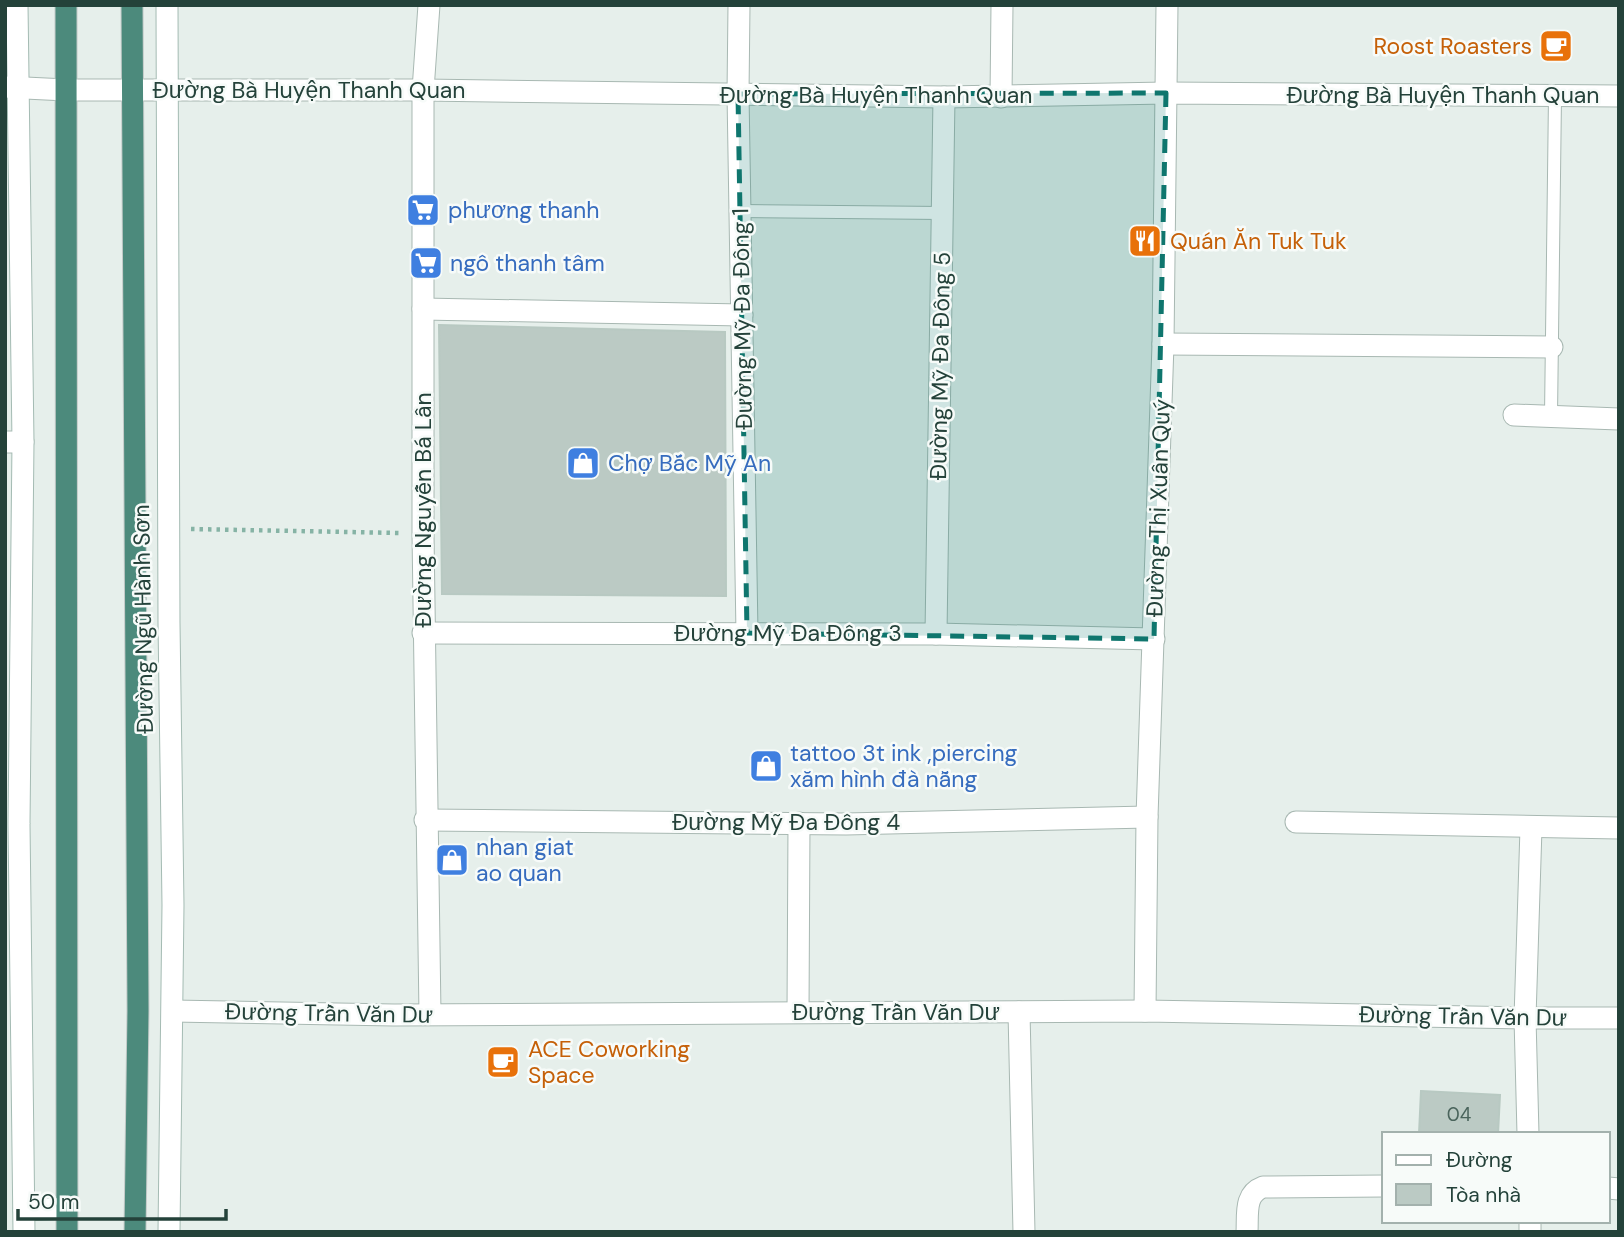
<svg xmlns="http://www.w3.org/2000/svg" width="1624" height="1237" viewBox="0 0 1624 1237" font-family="'DM Sans',sans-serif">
<rect width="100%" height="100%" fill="#e6efeb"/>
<!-- building -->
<g fill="#bbcac4" stroke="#b8c9c2" stroke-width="2">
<polygon points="439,325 725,332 726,596 442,594"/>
<polygon points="1421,1091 1500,1095 1498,1134 1419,1134"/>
</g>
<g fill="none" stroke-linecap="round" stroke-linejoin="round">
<defs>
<g id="service">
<polyline points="740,211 942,213"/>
<polyline points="1551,416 1555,96"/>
</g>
<g id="minor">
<polyline points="429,5 423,90 423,534 430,1014"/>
<polyline points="739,5 738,94 747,633"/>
<polyline points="1001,97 1002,5"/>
<polyline points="423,309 742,315"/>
<polyline points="1163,344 1552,347"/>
<polyline points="1514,415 1619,419"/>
<polyline points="5,442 23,442"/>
<polyline points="423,633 936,634 1154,639"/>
<polyline points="936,634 944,97"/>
<polyline points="425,820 846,824 1147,817"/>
<polyline points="1296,822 1619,828"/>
<polyline points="173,1011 394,1015 1145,1011 1525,1018 1619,1018"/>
<polyline points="1145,1011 1147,817 1163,344 1167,5"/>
<polyline points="798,1012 799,823"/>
<polyline points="1019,1012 1024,1232"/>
<polyline points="1528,1134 1525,1018 1531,828"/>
<polyline points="1608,1188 1619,1189"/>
<polyline points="1530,1221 1530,1232"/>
<path d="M1247,1232C1248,1214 1244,1194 1263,1187L1384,1186"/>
</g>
<polyline id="tertiary" points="5,87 66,90 423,90 944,97 1166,93 1619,96"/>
<g id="secondary">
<polyline points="17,5 23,442 19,824 24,1232"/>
<polyline points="167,5 169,623 173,905 169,1232"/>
<polyline points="24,1210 67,1208"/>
</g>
<g id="trunk">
<polyline points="66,5 67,1232"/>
<polyline points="132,5 138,1011 135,1232"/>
</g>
</defs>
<!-- service casing -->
<use href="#service" stroke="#a8b8b2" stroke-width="14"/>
<!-- minor casing -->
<use href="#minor" stroke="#a8b8b2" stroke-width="23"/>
<!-- tertiary casing -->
<use href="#tertiary" stroke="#a8b8b2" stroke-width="23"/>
<!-- secondary casing -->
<use href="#secondary" stroke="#a4bbb3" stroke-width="23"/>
<!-- trunk casing -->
<use href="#trunk" stroke="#c2cac8" stroke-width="23"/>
<!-- path -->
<polyline stroke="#86b3a5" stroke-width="4.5" stroke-dasharray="3.5 5" stroke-linecap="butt" points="191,529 399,533"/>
<!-- service -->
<use href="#service" stroke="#fff" stroke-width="12"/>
<!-- minor -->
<use href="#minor" stroke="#fff" stroke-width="21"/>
<!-- tertiary -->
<use href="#tertiary" stroke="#fff" stroke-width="21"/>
<!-- secondary -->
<use href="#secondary" stroke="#fff" stroke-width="21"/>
<!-- trunk -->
<use href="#trunk" stroke="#4c8a7c" stroke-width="21"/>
</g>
<!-- marked area -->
<path fill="#0f766e" fill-opacity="0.2" stroke="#0f766e" stroke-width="5" stroke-dasharray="14 9" stroke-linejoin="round" d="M1166,93L1154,639L747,633L738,94Z"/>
<!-- icons -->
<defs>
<symbol id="cafe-square" viewBox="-11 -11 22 22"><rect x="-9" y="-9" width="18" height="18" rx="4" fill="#e8710a" stroke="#f7fbf9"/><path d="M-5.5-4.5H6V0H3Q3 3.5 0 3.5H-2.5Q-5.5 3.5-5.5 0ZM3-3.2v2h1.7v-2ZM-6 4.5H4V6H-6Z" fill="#fff"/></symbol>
<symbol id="supermarket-square" viewBox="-11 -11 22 22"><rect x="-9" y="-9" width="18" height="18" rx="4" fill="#3f7fe0" stroke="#f7fbf9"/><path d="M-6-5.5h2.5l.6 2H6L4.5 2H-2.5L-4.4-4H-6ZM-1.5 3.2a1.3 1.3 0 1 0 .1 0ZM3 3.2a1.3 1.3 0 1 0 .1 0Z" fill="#fff"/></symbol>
<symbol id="restaurant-square" viewBox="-11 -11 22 22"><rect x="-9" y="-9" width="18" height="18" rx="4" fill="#e8710a" stroke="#f7fbf9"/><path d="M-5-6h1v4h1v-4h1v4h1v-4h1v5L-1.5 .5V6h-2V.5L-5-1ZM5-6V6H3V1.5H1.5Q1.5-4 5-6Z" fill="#fff"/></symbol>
<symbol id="shop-square" viewBox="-11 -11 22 22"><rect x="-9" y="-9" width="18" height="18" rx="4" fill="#3f7fe0" stroke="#f7fbf9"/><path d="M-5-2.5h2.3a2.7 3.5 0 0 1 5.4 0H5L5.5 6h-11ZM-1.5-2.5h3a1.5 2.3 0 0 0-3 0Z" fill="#fff"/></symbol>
</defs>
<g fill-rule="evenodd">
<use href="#cafe-square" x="1537" y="27" width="38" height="38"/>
<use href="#supermarket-square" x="404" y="191" width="38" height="38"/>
<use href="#restaurant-square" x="1126" y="222" width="38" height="38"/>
<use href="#supermarket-square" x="407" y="244" width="38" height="38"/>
<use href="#shop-square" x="564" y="444" width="38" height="38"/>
<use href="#shop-square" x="747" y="747" width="38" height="38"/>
<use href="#shop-square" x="433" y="841" width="38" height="38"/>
<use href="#cafe-square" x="484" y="1043" width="38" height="38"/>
</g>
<g text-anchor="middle" stroke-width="5" stroke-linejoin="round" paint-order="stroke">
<!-- number labels -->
<g font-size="19" fill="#4a645c">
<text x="1459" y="1121">04</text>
</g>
<!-- food labels -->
<g font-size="23" fill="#c56008" stroke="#f7fbf9" text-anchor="start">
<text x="1532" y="54" text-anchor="end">Roost Roasters</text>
<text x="1170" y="249">Quán Ăn Tuk Tuk</text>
<text x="528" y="1057">ACE Coworking<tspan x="528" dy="26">Space</tspan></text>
</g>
<!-- street labels -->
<g font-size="23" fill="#24423a" stroke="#f7fbf9">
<text x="309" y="98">Đường Bà Huyện Thanh Quan</text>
<text x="876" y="103">Đường Bà Huyện Thanh Quan</text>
<text x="1443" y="103">Đường Bà Huyện Thanh Quan</text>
<text transform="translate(742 319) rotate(-91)" y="8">Đường Mỹ Đa Đông 1</text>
<text transform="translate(940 366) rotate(-89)" y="8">Đường Mỹ Đa Đông 5</text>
<text transform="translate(1158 508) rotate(-88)" y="8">Đường Thị Xuân Quý</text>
<text transform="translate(423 510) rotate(-90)" y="8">Đường Nguyễn Bá Lân</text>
<text transform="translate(143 619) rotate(-91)" y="8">Đường Ngũ Hành Sơn</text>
<text x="788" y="641">Đường Mỹ Đa Đông 3</text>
<text x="786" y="830">Đường Mỹ Đa Đông 4</text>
<text x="896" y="1020">Đường Trần Văn Dư</text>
<text transform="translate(329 1013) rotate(1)" y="8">Đường Trần Văn Dư</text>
<text transform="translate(1463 1016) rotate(1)" y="8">Đường Trần Văn Dư</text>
</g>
<!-- shop labels -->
<g font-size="23" fill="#366cbe" stroke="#f7fbf9" text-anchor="start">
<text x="448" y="218">phương thanh</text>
<text x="450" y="271">ngô thanh tâm</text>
<text x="608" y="471">Chợ Bắc Mỹ An</text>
<text x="790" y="761">tattoo 3t ink ,piercing<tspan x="790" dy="26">xăm hình đà nẵng</tspan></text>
<text x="476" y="855">nhan giat<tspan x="476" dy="26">ao quan</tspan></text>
</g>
</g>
<!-- border -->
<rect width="1624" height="1237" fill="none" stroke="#24423a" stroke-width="14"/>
<!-- legend -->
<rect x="1382" y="1132" width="228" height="91" fill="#f7fbf9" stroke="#a3b1ad" stroke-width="2"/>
<rect x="1396" y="1155" width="35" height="10" fill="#ffffff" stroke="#a3b1ad" stroke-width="2"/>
<text x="1446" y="1167" font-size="21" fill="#24423a">Đường</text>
<rect x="1396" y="1184" width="35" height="21" fill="#bbcac4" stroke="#a3b1ad" stroke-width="2"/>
<text x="1446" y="1202" font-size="21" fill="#24423a">Tòa nhà</text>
<!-- scale -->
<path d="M18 1209v10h208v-10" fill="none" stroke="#24423a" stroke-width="3.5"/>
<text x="28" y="1209" font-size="21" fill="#24423a" stroke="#f7fbf9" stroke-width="5" paint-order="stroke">50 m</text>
</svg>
